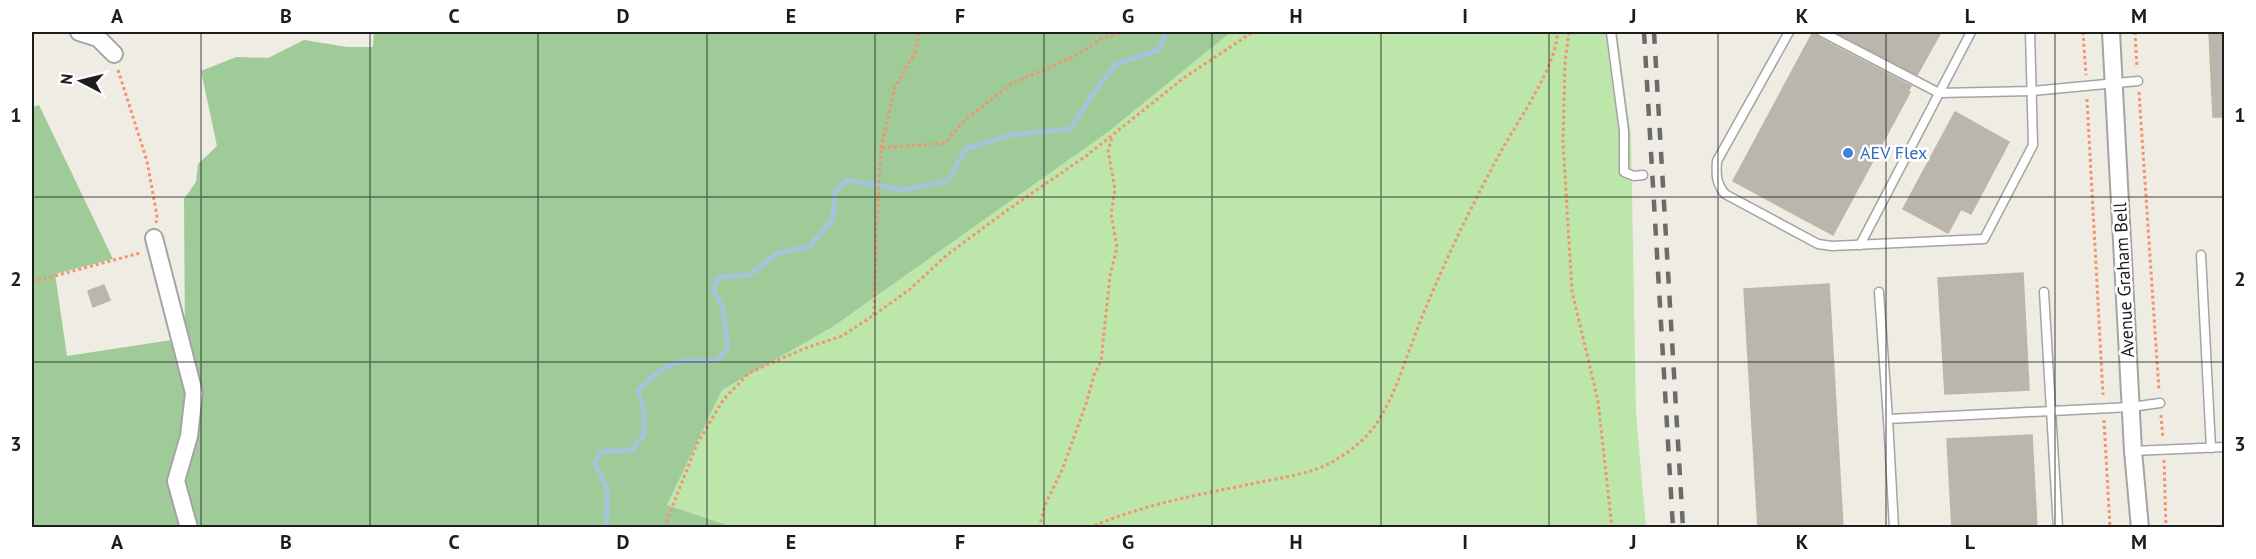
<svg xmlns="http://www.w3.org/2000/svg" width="2256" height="559" viewBox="0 0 2256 559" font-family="'PT Sans',sans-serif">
<rect width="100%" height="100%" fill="#eeece3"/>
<!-- grass -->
<polygon fill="#bde6aa" points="1231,32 1617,32 1631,136 1636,413 1646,527 732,528 667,505 722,390 834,326 1108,132"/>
<!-- forest -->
<polygon fill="#9fcb99" points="374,32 1231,32 1108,132 834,326 722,390 667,505 732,527 32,527 32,107 39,105 113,259 55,274 67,356 185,338 184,199 196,182 198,164 217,146 201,71 236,57 268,58 304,40 347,47 373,47"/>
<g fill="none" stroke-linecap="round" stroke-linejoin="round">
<!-- stream -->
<path stroke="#a5c4da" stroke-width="5" d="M607,528V488L595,464L600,452L632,450L644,435V411L638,390C672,359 672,360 717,361L728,347L723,309L713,289L719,277L749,275L778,253L809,247L833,219L835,192L847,180L902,190L948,181L966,149L1010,135L1071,129L1090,98L1116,64L1159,50L1166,32"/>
</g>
<!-- building -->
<g fill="#bab5ad" stroke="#bfb5a6" stroke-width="1.5">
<polygon points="1813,32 1816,32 1819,38 1911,86 1908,91 1910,92 1833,235 1733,181"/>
<polygon points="1835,32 1941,32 1917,75"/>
<polygon points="2209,32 2224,32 2224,117 2213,117"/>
<polygon points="1955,112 2009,142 1971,214 1961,209 1948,233 1903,209"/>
<polygon points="2023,273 2029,390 1945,394 1938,278"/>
<polygon points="1829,284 1843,528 1758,528 1744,289"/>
<polygon points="104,285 110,300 93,307 88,291"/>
<polygon points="2032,435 2037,528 1952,528 1947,439"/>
</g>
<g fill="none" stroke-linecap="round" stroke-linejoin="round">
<defs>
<g id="lane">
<polyline points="1611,32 1624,131 1624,172 1634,176 1643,175"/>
<path d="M1789,32L1717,161C1716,175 1716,183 1725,194L1818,244L1832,246L1984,239L2033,145L2030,32"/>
<polyline points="1822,32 1939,93 2032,91 2138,81"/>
<polyline points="1860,245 1971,32"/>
<polyline points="2201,255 2211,448"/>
<polyline points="1879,292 1888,419"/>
<polyline points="2044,292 2058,528"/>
<polyline points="2133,451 2224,447"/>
<polyline points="1894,528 1888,419 2131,407 2160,403"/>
</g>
<g id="street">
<polyline points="79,32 98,38 114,54"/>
<polyline points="2111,32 2133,451 2140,528"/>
<polyline points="154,238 194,393 189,436 176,481 189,528"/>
</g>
</defs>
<!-- lane casing -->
<use href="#lane" stroke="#a4a4a4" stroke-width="11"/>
<!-- street casing -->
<use href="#street" stroke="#a4a4a4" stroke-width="20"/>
<!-- path -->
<g stroke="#f4936e" stroke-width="3" stroke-dasharray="3 3" stroke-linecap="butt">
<polyline points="1569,32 1565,61 1563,142 1572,291 1598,401 1612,528"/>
<polyline points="2083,32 2086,75"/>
<polyline points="2135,32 2137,68"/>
<polyline points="118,70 147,161 157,216 156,223"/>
<polyline points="2139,92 2159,391"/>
<polyline points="2087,99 2103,395"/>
<polyline points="881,148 895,87 915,53 919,32"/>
<polyline points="32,282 140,253"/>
<polyline points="874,315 877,217 881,148 945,143 965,120 1011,84 1075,56 1100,39 1124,32"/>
<polyline points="2161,415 2163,439"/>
<polyline points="2104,420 2110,528"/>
<polyline points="2164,460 2166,528"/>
<polyline points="664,528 697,444 723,400 749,373 803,349 842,336 874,315 909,290 947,255 1006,211 1086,156 1185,77 1253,32"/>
<polyline points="1039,528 1045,505 1062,470 1086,404 1094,375 1101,361 1110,276 1117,247 1111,214 1115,189 1108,151 1112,137"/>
<path d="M1089,528C1141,505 1196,495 1251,484C1278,478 1309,475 1334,461C1351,451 1370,436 1380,418C1398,388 1407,354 1420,322C1444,262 1473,202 1504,146C1520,118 1558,63 1557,32"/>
</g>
<!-- lane -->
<use href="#lane" stroke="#fff" stroke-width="8"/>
<!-- street -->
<use href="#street" stroke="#fff" stroke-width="16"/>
<!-- rail -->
<g stroke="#6b6b6b" stroke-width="4.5" stroke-dasharray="12 12" stroke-linecap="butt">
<polyline points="1644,32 1673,528"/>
<polyline points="1654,32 1683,528"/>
</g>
</g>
<!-- grid -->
<path fill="none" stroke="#1d1d1d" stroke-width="1.5" stroke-opacity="0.55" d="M201,32V528M370,32V528M538,32V528M707,32V528M875,32V528M1044,32V528M1212,32V528M1381,32V528M1549,32V528M1718,32V528M1886,32V528M2055,32V528M32,197H2224M32,362H2224"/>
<!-- markers -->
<circle fill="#3f7fe0" stroke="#fff" stroke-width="2" cx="1848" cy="153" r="6"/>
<g text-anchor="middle" stroke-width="5" stroke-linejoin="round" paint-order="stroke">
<!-- shop labels -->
<g font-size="18" fill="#366cbe" stroke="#fff" text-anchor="start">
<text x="1860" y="159">AEV Flex</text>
</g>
<!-- street labels -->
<g font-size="18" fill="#1d1d1d" stroke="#fff">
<text transform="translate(2124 280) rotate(-93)" y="6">Avenue Graham Bell</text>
</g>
</g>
<!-- border -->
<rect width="2256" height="559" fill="none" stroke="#ffffff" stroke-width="66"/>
<!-- north arrow -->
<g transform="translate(81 81) rotate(277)" stroke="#ffffff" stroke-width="4.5" paint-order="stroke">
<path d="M0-4.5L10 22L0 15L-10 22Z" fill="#1d1d1d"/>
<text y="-9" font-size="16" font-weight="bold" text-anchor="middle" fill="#1d1d1d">N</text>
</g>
<rect x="33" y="33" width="2190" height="493" fill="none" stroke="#1d1d1d" stroke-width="2"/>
<g font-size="20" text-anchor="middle" font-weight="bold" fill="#1d1d1d">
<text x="117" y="23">A</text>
<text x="286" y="23">B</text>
<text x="454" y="23">C</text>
<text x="623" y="23">D</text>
<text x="791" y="23">E</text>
<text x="960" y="23">F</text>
<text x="1128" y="23">G</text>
<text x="1296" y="23">H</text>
<text x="1465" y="23">I</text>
<text x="1633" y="23">J</text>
<text x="1802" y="23">K</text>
<text x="1970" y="23">L</text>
<text x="2139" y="23">M</text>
<text x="16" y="122">1</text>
<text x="2240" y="122">1</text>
<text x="16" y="286">2</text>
<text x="2240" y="286">2</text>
<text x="16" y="451">3</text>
<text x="2240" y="451">3</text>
<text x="117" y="549">A</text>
<text x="286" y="549">B</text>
<text x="454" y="549">C</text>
<text x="623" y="549">D</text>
<text x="791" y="549">E</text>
<text x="960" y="549">F</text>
<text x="1128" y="549">G</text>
<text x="1296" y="549">H</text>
<text x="1465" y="549">I</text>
<text x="1633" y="549">J</text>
<text x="1802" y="549">K</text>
<text x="1970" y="549">L</text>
<text x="2139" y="549">M</text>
</g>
</svg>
